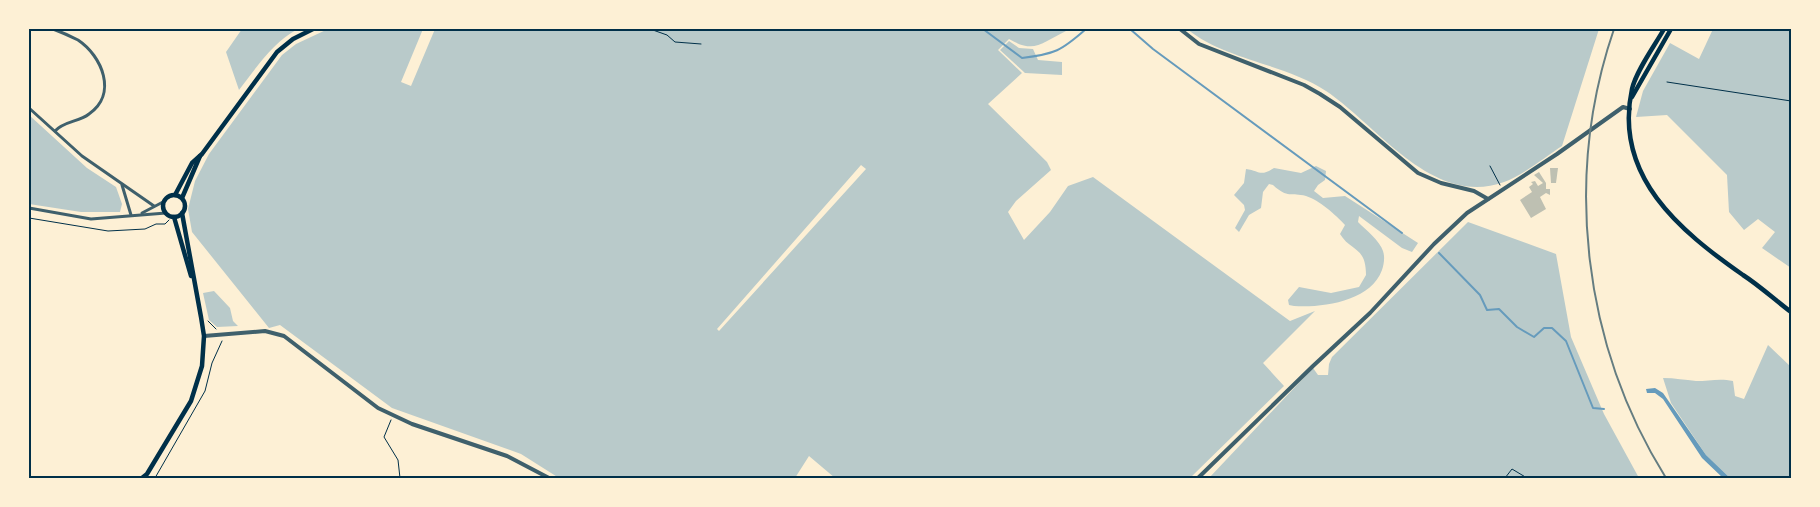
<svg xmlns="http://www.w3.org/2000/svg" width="1820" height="507" viewBox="0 0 1820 507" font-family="'Open Sans',sans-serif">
<rect width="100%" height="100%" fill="#fdf0d5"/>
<!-- green -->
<g fill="#b9caca" fill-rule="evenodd">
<path d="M242,29H298C273,42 256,68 239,90L226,52Z"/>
<path d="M328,29H423L401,82L411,86L435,29H1064L1066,31C1041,43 1035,54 1009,39L998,50L1022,73L988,104L1047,162L1051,170L1016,201L1008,212L1024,240L1050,212L1068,186L1093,177L1290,321L1315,311L1263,363L1284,386L1190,478H835L809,456L795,478H559L521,454L392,408L280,325L269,328L192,232L188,209L195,181L209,154L282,55L296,44ZM861,165L866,169L719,331L717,329Z"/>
<path d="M1187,29H1599L1562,146C1545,157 1522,176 1504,182C1433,208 1377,125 1326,91C1284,63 1227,61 1187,29Z"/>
<polygon points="1713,29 1791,29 1791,268 1762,248 1775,232 1758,219 1744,230 1729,212 1727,175 1667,115 1636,117 1643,91 1670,43 1699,59"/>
<polygon points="1009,41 1019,48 1033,49 1038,60 1062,62 1062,75 1025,73 1000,50"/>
<polygon points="29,115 87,168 116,187 122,204 120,212 81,212 29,204"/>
<path d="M1316,166L1326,171L1325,180L1318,185L1314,191L1323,198L1345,196L1418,243L1412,252L1402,248L1359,216L1358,222C1366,230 1380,241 1383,251C1385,257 1384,264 1382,270C1371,301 1323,308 1294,306L1289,305L1288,300L1299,287L1331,293L1359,287L1366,275C1366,246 1351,252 1340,234L1345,225C1336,215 1319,200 1306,196C1291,192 1288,199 1273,185L1269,184L1263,192L1261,208L1249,215L1239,232L1235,228L1245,210L1244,205L1234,195L1244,183L1246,169C1260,171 1260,177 1274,168L1301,173Z"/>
<polygon points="1468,222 1556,254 1571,337 1604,414 1639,478 1209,478 1313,368 1318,375 1328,375 1329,364 1332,357"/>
<polygon points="214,291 230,308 233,321 238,326 217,327 209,320 203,293"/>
<path d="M1768,345L1791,367V478H1730L1706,455L1671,403L1663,378C1675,378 1685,380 1696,381C1709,381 1720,378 1733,381L1735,396L1744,399Z"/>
</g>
<!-- water -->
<polygon fill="#669bbc" points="1655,388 1663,393 1706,455 1730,478 1723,478 1702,458 1663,399 1655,393 1647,393 1646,389"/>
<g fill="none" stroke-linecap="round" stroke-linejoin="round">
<!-- stream -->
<g stroke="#669bbc" stroke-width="2">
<path d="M983,29L1022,58C1055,54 1061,51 1086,29"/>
<polyline points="1130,29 1153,49 1402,233"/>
<polyline points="1439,253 1480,295 1487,310 1499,309 1517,327 1534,337 1544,328 1552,328 1566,341 1593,408 1604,409"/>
</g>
</g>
<!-- building -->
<g fill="#bec0b2">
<polygon points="1550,168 1558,168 1556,183 1551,183"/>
<polygon points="1539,172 1546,183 1546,189 1550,189 1550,195 1546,193 1540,197 1546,209 1531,218 1520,200 1532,192 1529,187 1533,184 1531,182 1535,181 1538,186 1543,183 1534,175"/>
</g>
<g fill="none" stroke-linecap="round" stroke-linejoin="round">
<!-- path -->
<g stroke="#003049" stroke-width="1">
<polyline points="650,29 667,35 675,42 701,44"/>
<polyline points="1667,82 1791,101"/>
<polyline points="1490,166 1500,185"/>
<polyline points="29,218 108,231 145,229 156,224 165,224 169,220"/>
<polyline points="208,321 216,329"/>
<polyline points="391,420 384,437 398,460 400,478"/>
<polyline points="155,478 205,391 212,363 222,341"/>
<polyline points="1505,478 1512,469 1527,478"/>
</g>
<!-- minor -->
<g stroke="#3f606c" stroke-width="3">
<path d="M53,29C61,32 70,36 78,40C102,56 118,94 89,114C79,122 64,121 55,131"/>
<polyline points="29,108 82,156 154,206"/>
<polyline points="122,185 131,215"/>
<polyline points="29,208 91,219 166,213"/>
<polyline points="142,213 163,202"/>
</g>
<!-- tertiary -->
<g stroke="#3f606c" stroke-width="4">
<polyline points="1180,29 1199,44 1304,85 1320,94 1340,107 1418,173 1441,183 1474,191 1488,199"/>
<polyline points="204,336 265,331 284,336 378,408 412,424 507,456 549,478"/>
<polyline points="1198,478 1313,366 1370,313 1434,244 1467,213 1557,154 1623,107 1630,109"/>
</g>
<!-- secondary -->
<g stroke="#003049" stroke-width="4.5">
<path d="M1664,29C1655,45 1636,71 1632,89C1613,176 1680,231 1743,275C1760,286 1775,300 1791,312"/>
<polyline points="1632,97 1671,29"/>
<polyline points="175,195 192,163 202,154 277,52 293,39 313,29"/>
<circle cx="174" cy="206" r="11"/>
<polyline points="182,198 200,156"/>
<polyline points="174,217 191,276"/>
<polyline points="142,478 147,474 191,401 202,366 204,336 201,317 182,213"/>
</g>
<!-- rail -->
<path stroke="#657d81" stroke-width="2" d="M1614,29C1563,178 1583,345 1666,478"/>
</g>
<!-- border -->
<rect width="1820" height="507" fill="none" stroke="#fdf0d5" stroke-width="60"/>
<rect x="30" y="30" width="1760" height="447" fill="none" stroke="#003049" stroke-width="2"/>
</svg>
